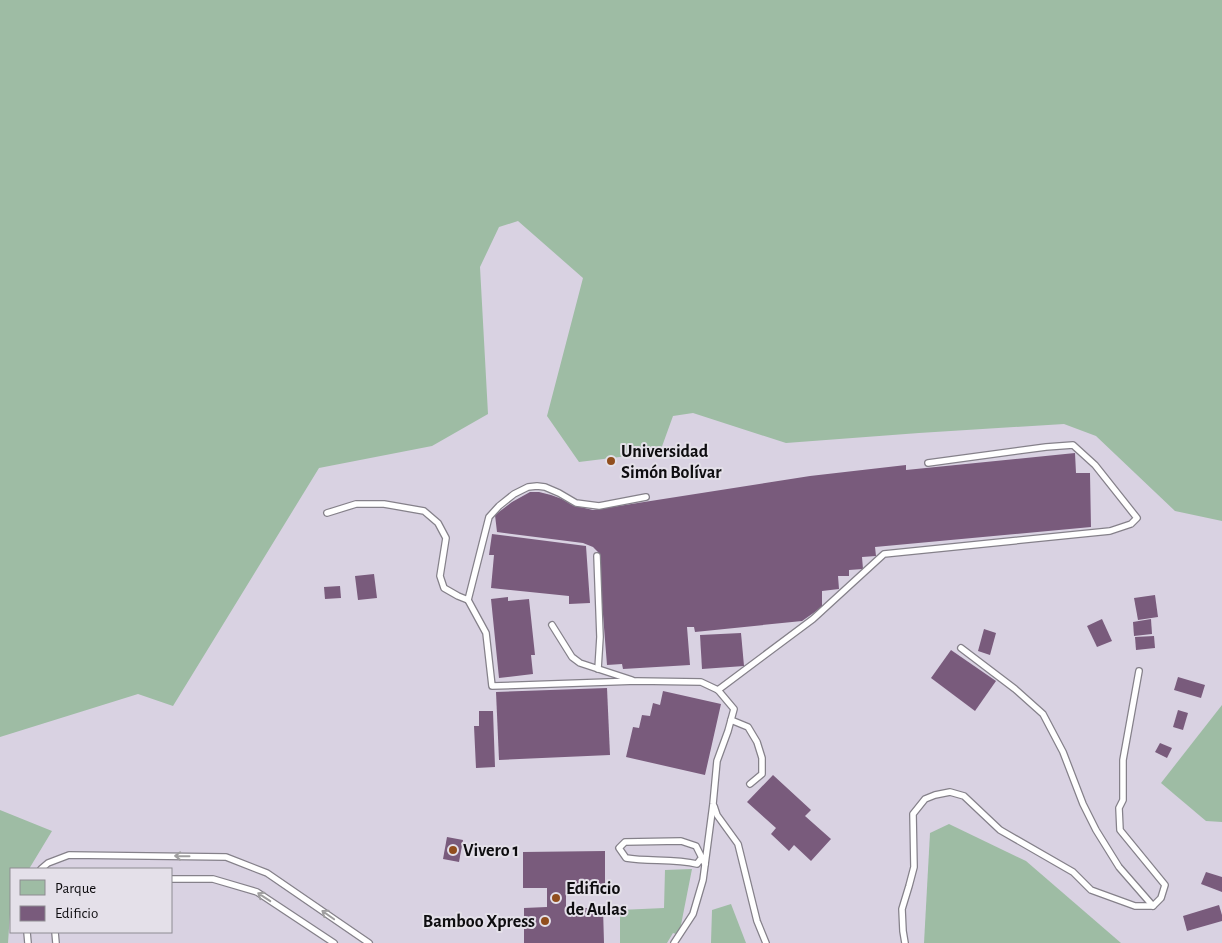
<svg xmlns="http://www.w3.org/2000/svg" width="1222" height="943" viewBox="0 0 1222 943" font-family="'Alegreya Sans',sans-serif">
<rect width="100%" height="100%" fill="#e4e0e9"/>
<!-- built -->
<path fill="#d9d2e2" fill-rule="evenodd" d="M0,0H1061L1222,53V943H0ZM11,869H171V932H11Z"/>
<!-- green -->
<g fill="#9ebca4">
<polygon points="0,0 1222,0 1222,521 1175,511 1096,436 1064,424 919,433 786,443 693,413 673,416 660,452 579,462 547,416 583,278 518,221 499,227 480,267 488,414 432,446 319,468 173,706 138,694 0,737"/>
<polygon points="1222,705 1222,822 1206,821 1161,783"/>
<polygon points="0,810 52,831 29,869 11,869 11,899 8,943 0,943"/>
<polygon points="949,824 1026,861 1121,943 924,943 930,833"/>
<polygon points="692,869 679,935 673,933 667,943 620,943 620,910 664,908 665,870"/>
<polygon points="731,904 746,943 711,943 712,910"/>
</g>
<!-- building -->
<g fill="#795b7c">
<polygon points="1075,453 1076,473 1090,473 1091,527 875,547 876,556 862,557 863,569 849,570 849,576 838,576 839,589 822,591 822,607 802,621 695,632 694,627 687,627 690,665 623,669 622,664 607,665 598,552 593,547 583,543 497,532 495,515 512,502 530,492 539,492 551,495 562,499 572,505 593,510 810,476 906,465 906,470"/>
<polygon points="492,534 586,546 590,603 569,604 569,596 491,588 494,555 489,555"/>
<polygon points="374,574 377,598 358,600 355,576"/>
<polygon points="340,586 341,598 325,599 324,587"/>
<polygon points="1155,595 1158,617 1138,620 1134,598"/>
<polygon points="508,597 508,601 529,599 535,655 531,655 533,674 499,678 491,599"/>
<polygon points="1102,619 1112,641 1097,647 1087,626"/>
<polygon points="1151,619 1152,634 1134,636 1133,622"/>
<polygon points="984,629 996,633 990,655 978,651"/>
<polygon points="741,633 744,666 702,669 700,635"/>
<polygon points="1154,636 1155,648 1136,650 1135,637"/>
<polygon points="951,650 996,681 975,711 931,678"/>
<polygon points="1178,677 1205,685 1201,698 1174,690"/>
<polygon points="607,688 610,755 499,760 496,692"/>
<polygon points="663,691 721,704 705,775 626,757 633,727 639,728 642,715 650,716 653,703 660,705"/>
<polygon points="1178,710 1188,713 1183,730 1173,727"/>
<polygon points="479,711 493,711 495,767 476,768 474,726 479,726"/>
<polygon points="1160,743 1172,748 1167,758 1155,752"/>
<polygon points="773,775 811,810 805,816 831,839 811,861 794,845 789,851 771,834 776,828 747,802"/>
<polygon points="447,837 463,840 459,862 443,859"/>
<polygon points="605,851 605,888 566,888 566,908 603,908 604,943 524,943 524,908 547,907 547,888 523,888 523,852"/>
<polygon points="1206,872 1222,877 1222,892 1201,884"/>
<polygon points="1219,905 1222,915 1222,921 1187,931 1183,916"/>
</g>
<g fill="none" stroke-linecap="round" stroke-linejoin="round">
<defs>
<g id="lane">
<polyline points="646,497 599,506 576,503 559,493 545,487 537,486 528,487 514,494 499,506 489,517 468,600 486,633 492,686 637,681 701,682 718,690 734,709 728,731 717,761 713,804 703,880 693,914 674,943"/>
<polyline points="327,513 356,504 384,504 424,511 438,523 446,538 440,576 444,588 458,596 468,600"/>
<polyline points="597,556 600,637 598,669"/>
<polyline points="552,625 572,657 580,663 632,680"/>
<polyline points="961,648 1015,689 1043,714 1063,752 1083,804 1096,830 1119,867 1153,906"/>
<polyline points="718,690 813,619 884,554 1110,531 1131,524 1137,518 1095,465 1073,445 1046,447 928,463"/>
<polyline points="731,720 748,727 757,742 762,758 762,774 750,784"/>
<polyline points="714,806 717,815 738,844 757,921 766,943"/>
<path d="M702,857L700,860L697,864C674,858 649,862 626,858L619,848L625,842L681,841L696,846L705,864"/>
<polyline points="41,869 48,863 69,855 226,857 267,873 369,943"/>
<polyline points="171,879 213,879 257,892 334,943"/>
<polyline points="27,932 28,943"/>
<polyline points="55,932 56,943"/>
<polyline points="905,943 903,931 902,909 909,886 914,867 913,814 925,799 935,795 950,792 964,796 1000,830 1073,872 1091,890 1135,906 1153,906 1161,898 1165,885 1120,830 1119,808 1123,800 1123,760 1139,671"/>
</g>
</defs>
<!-- lane casing -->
<use href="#lane" stroke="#85818a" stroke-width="8"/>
<!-- lane -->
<use href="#lane" stroke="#fff" stroke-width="5.5"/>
</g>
<!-- one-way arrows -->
<defs><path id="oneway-shaft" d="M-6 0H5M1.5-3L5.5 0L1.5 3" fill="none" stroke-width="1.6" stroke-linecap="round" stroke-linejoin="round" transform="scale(1.25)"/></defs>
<g stroke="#9f9e9f">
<use href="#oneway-shaft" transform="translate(182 856) rotate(-179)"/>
<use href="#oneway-shaft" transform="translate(264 897) rotate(-147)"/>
<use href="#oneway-shaft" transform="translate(328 915) rotate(-145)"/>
</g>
<!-- markers -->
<g fill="#914e1e" stroke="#e4e0e9" stroke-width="2">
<circle cx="611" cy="461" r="5"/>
<circle cx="453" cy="850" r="5"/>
<circle cx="556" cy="898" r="5"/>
<circle cx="545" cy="921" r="5"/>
</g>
<g text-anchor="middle" stroke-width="4" stroke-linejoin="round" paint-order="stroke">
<!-- poi labels -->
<g font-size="18" font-weight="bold" fill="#0e0d10" stroke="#e4e0e9" text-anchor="start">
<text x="621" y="457">Universidad<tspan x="621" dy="21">Simón Bolívar</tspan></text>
<text x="463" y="856">Vivero 1</text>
<text x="566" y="894">Edificio<tspan x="566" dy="21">de Aulas</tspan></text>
<text x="535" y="927" text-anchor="end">Bamboo Xpress</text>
</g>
</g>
<!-- legend -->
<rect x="10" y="868" width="162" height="65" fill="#e4e0e9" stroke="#8e8c92"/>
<rect x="20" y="880" width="25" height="15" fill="#9ebca4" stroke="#8e8c92"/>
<text x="55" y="893" font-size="15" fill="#0e0d10">Parque</text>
<rect x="20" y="906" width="25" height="15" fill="#795b7c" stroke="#8e8c92"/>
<text x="55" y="918" font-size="15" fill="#0e0d10">Edificio</text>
</svg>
